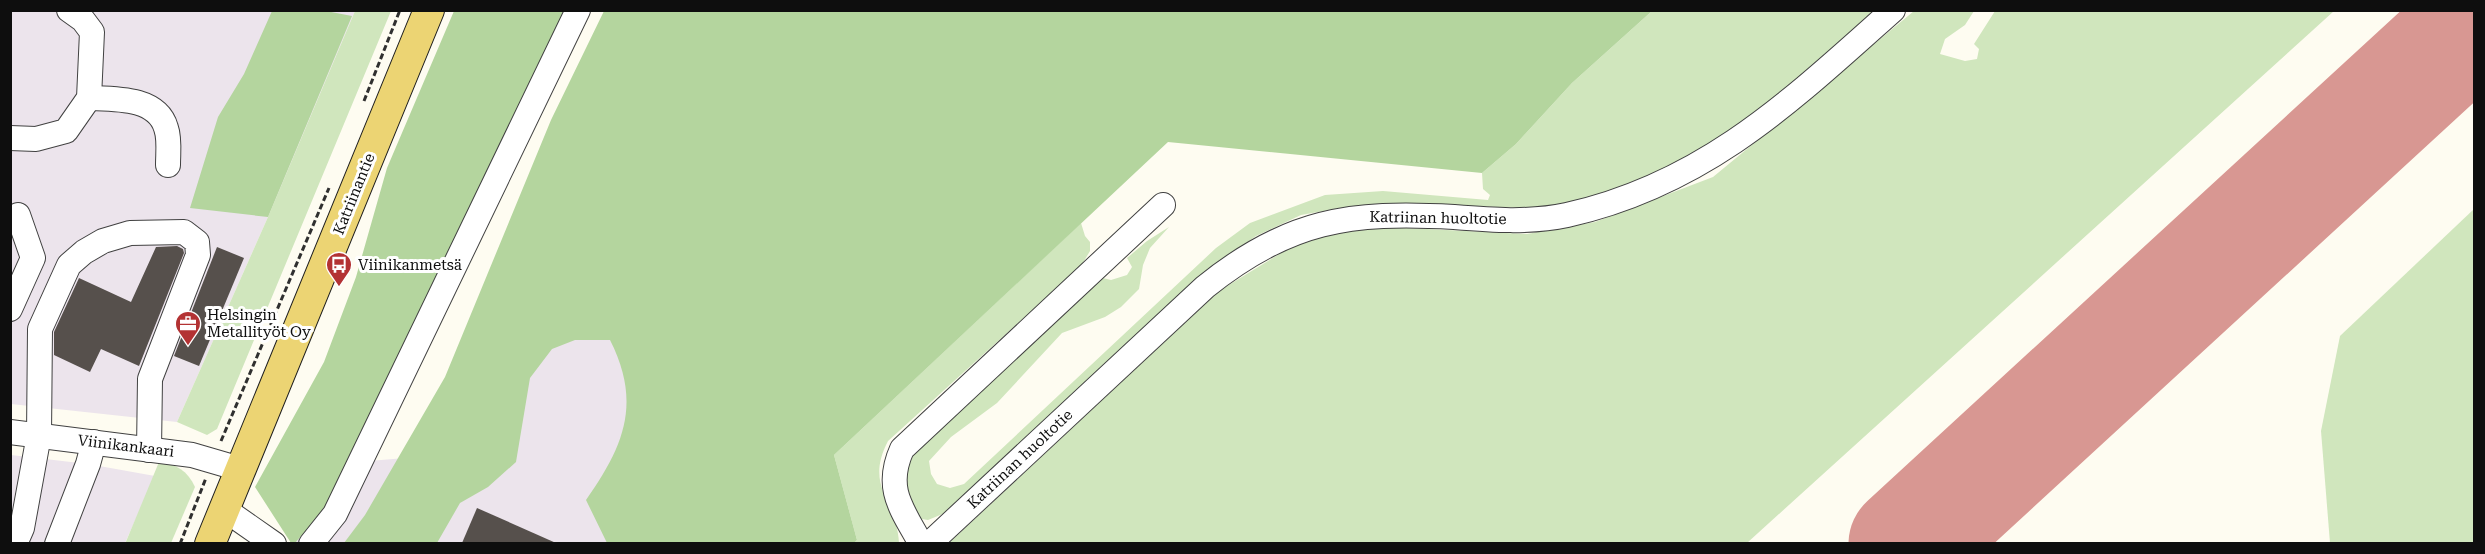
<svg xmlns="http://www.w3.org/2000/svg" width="2485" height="554" viewBox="0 0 2485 554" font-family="'Roboto Serif',serif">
<rect width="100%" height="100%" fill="#fefcf1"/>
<!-- industrial -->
<g fill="#ece4ec">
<polygon points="11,11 355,11 268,217 177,422 11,404"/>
<polygon points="636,309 629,543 291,544 322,507 345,463 465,453 533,336"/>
<polygon points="11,455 88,464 155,476 125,543 11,544"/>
</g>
<!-- green -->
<g fill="#d0e6bd">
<polygon points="355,11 391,11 217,429 207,435 177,422 268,217"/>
<polygon points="1652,11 1874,11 1739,129 1696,155 1615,190 1568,204 1528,208 1385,203 1340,208 1301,215 1256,236 1228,256 945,513 928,520 916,518 906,504 907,454 1103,278 1111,280 1127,275 1132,267 1127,258 1147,241 1169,227 1150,248 1143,265 1139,289 1121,307 1105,317 1062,333 997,403 951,437 929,461 931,474 937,484 950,488 964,484 1216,248 1250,223 1325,195 1383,191 1488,200 1490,195 1483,189 1482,173 1516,144 1572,83"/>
<polygon points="1914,11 1974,11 1965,25 1945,39 1940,54 1965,61 1977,59 1979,49 1974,44 1995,11 2334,11 1747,543 948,544 1219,291 1299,242 1367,226 1527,234 1595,222 1713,177"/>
<polygon points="2474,209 2474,543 2330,543 2321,431 2340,336"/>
<path d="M1081,223L1085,236L1090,242V251L1081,266L888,441C864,487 897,501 899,543H854L857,540L834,455Z"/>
<path d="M159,462C176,464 188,471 195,487L171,543L125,544Z"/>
</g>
<!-- forest -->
<g fill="#b4d59e">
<polygon points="272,11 326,11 352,16 268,217 190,208 218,117 244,74"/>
<polygon points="454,11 572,11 325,509 295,543 291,543 255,487 324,362 356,277 387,168"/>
<path d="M604,11V10L1652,11L1572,83L1516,144L1482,173L1168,142L834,455L857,540L854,543H607L586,500C624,446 642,403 610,340H575L552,349L530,378L516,462L488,487L460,503L437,543H344L365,515L445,377L551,120Z"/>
</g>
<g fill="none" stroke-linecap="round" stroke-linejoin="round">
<!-- runway -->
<polyline stroke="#d89792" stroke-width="117" points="1907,544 2474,23"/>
</g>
<!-- building -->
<g fill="#56504c">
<polygon points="177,246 183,249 184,253 139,366 101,349 90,372 54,355 54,332 79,278 131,302 156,247"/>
<polygon points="217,247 244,258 199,366 174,356"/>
<polygon points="477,508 556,543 462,543"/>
</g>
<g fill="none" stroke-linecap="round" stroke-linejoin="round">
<defs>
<g id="minor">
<path d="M89,98C115,99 157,97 166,128C170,139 168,153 168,165"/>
<polyline points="10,138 36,139 66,131 89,98 92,32 83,20 69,10"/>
<polyline points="10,309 33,258 18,215"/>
<polyline points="10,432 192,455 240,469"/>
<polyline points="224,509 274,544"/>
<polyline points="15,544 22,528 39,435 40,329 69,265 84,252 103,241 130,233 184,232 197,242 198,255 150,379 149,450"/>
<polyline points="57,544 88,464 94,442"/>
<polyline points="311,544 335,514 578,10"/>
<path d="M921,544C902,509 884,489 902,449L1163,205"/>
<path d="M929,544L1205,287C1288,220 1350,211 1454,217C1491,220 1530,223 1567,215C1705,184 1791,101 1893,10"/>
</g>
<polyline id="major" points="210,544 429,10"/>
</defs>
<!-- minor casing -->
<use href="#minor" stroke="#414141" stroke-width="26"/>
<!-- major casing -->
<use href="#major" stroke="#1f1f1f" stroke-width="32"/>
<!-- path -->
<g stroke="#303030" stroke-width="3" stroke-dasharray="6 3" stroke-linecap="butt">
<polyline points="364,101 400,10"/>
<polyline points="221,441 329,188"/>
<polyline points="180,544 206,478"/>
</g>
<!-- minor -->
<use href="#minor" stroke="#fff" stroke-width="24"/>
<!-- major -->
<use href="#major" stroke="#ecd473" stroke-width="30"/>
</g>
<!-- icons -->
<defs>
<symbol id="bus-pin" viewBox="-11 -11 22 30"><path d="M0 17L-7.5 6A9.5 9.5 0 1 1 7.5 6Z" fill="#b33233" stroke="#fff"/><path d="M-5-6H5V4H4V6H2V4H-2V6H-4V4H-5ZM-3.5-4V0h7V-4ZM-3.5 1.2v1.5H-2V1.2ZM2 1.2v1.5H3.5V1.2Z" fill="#fff"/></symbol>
<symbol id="office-pin" viewBox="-11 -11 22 30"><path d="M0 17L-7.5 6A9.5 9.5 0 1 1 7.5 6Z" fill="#b33233" stroke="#fff"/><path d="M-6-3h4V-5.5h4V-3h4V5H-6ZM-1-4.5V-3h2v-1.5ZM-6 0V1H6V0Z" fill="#fff"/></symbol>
</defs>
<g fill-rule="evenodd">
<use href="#bus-pin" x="324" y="250" width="30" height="40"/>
<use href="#office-pin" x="173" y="309" width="30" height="40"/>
</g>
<g text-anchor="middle" stroke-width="6" stroke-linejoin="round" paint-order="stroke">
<!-- street labels -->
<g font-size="15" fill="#0e0e0e" stroke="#fff">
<text transform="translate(354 194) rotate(-68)" y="5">Katriinantie</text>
<text transform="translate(1438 218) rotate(1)" y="5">Katriinan huoltotie</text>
<text transform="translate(126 446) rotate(7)" y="5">Viinikankaari</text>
<text transform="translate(1020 459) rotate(-43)" y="5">Katriinan huoltotie</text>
</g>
<!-- poi labels -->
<g font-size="15" fill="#0e0e0e" stroke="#fff" text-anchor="start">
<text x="358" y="270">Viinikanmetsä</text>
<text x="207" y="320">Helsingin<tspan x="207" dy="17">Metallityöt Oy</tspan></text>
</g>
</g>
<!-- border -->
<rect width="2485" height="554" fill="none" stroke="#0e0e0e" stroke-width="24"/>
</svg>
